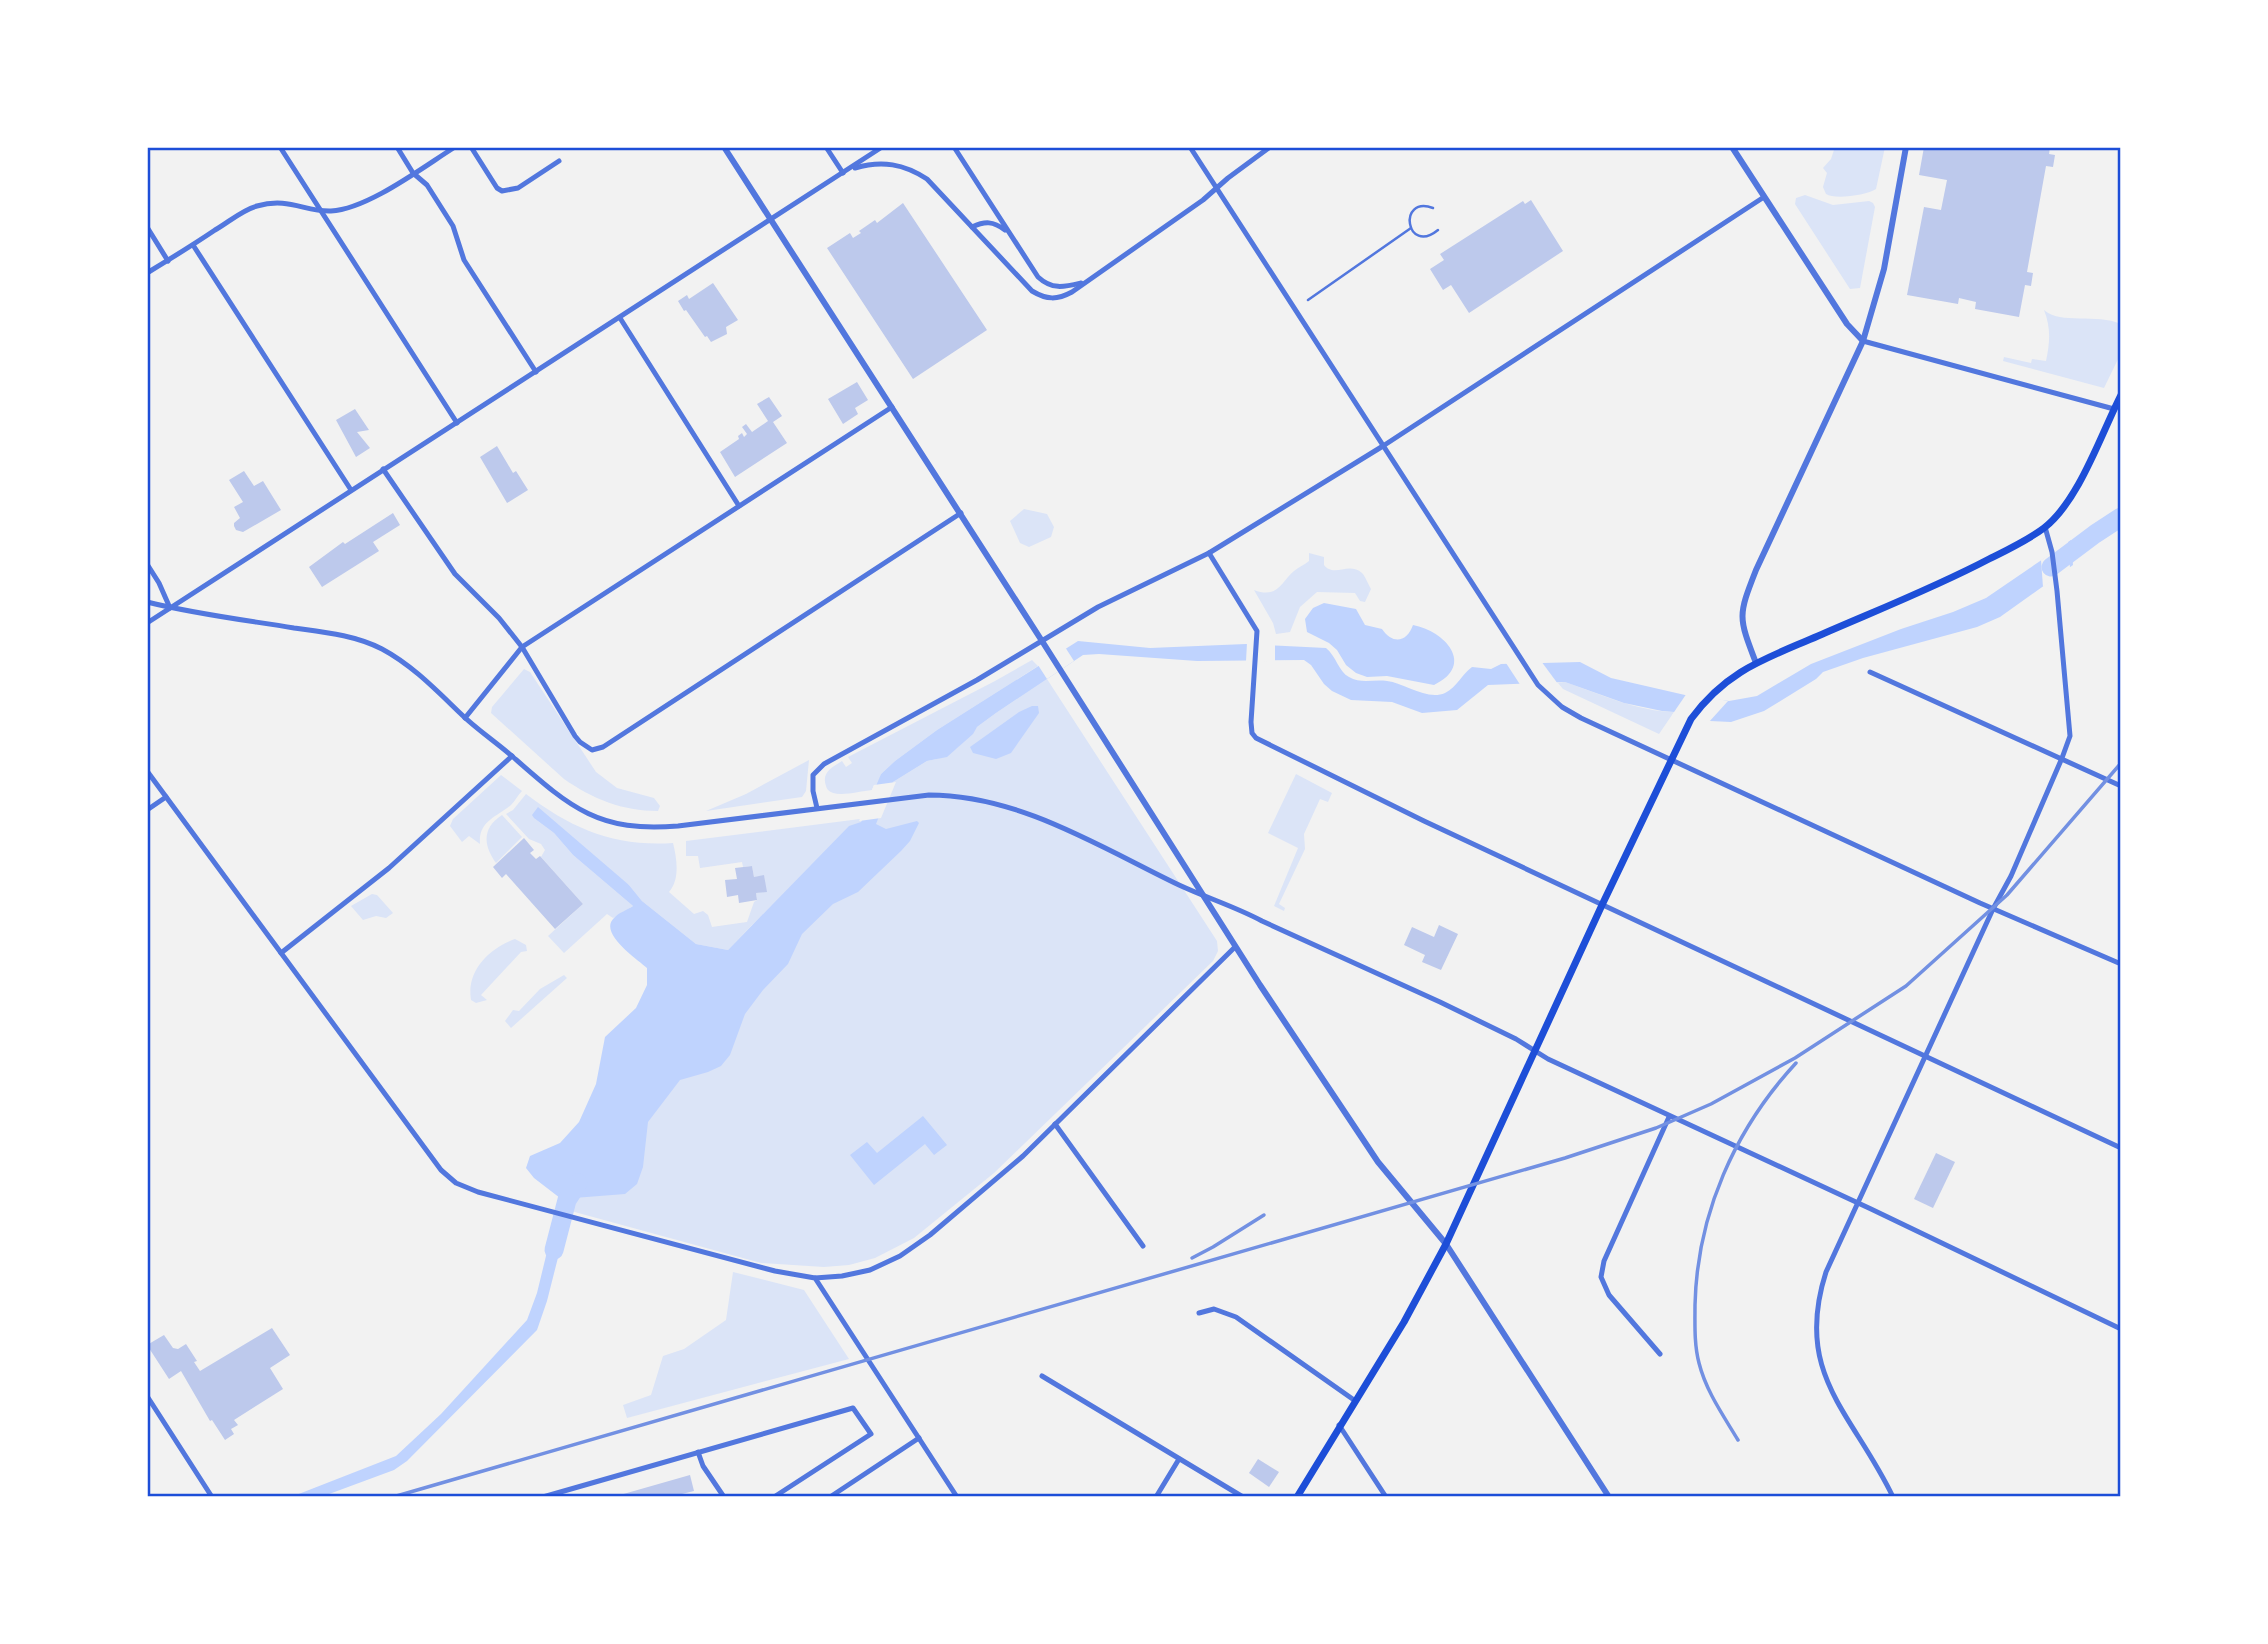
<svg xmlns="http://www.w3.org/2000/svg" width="2268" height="1644" viewBox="0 0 2268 1644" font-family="Commissioner,sans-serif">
<rect width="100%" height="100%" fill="#f2f2f2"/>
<!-- green -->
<g fill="#dbe4f7">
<path d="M1835,147H1885L1876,189C1867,195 1835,200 1826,194L1823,187L1827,173L1823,168L1831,159Z"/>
<polygon points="1805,195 1833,205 1869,201 1873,203 1875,207 1860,288 1850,289 1795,204 1796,198"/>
<path d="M2044,310C2061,325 2096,313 2121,324V353L2104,388L2003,361L2004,357L2031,363L2032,359L2046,361C2050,342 2051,328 2044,310Z"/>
<polygon points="1024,509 1047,514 1054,527 1051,537 1029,547 1020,543 1010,521"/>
<path d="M1309,553L1324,557V565C1334,578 1349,561 1362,573C1365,576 1368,584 1371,589L1365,602L1360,601L1355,593L1317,592L1300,607L1290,632L1276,634L1273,623L1254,590C1278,599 1281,582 1294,571C1299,567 1304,565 1309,561Z"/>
<path d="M1032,660L1038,666L937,730L895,761L881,774L878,785H874L872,790C861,791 844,796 833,793C829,791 827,790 826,786C821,772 833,767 842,761L846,767L852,763L848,757L995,681Z"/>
<path d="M524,669L530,672L596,772L617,788L654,798L660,806L658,811C622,811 593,799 564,779L491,713L492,707Z"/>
<polygon points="1047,679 1217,941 1218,951 1213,961 994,1173 914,1238 875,1258 849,1265 824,1267 761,1263 571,1211 571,1202 620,1138 875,825 893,782 927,761 937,759 957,748 977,727 996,713"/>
<path d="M1565,682C1600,694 1636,711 1674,712L1659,734L1563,689L1558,683Z"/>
<polygon points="809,760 806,791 802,797 706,811 746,794"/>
<polygon points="1296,774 1332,793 1328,802 1320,799 1304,834 1305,849 1279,904 1285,908 1284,911 1274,906 1298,848 1268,833"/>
<path d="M501,775L522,791C518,795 515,801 511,805C497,817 478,821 480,844L469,836L462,842L450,826L453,819Z"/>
<path d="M526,794C572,829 615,847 673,843C677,859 680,880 669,892L694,914L703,911L708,915L712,927L747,922L754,902L757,900L756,893L766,891L764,876L754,877L752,866L743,867L742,862L700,868L698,856H686V841L860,819L861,822L752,925L728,950L696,944L642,901L629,885L534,818L554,833L573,855L633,906L613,918L607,914L564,953L548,936L583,904L541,857L545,850L541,844L529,839L506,814L513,810Z"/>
<path d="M502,815L522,837L496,863C483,845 482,828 502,815Z"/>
<polygon points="372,894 377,895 393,913 386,918 376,916 363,920 351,906"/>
<path d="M515,939L526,945L527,951L521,952L481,995L487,1000L476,1003L471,1000C466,970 490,948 515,939Z"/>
<polygon points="564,975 567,978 511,1028 505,1021 513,1010 519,1011 540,989"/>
<polygon points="733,1272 804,1290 849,1359 627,1418 623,1405 651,1395 663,1356 684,1349 726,1320"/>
</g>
<!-- water -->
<g fill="#bfd3fe">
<path d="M2071,540L2073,565L2000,617L1977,627L1863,658L1823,672L1816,679L1764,711L1731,722L1710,721L1674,712L1662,711L1624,703L1565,682L1488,685L1457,710L1422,713L1392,702L1351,700L1332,691L1324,684L1311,665L1304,660L1197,661L1099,654L1083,655L996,713L977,727L973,734L947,757L927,761L893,782L876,824L886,829L917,821L919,823L910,841L901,851L858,892L833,904L802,934L788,964L763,990L745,1014L730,1055L721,1066L708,1072L680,1080L648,1122L643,1167L637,1184L625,1194L574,1198L571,1206L558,1202L560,1198L534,1178L526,1168L530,1156L560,1143L579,1122L596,1084L605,1037L636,1008L647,985V968C637,959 598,933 614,918C618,913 627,910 633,906L573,855L554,833L534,818L532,815L538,807L629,885L642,901L696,944L728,950L849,826L861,822L881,774L895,761L937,730L1078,641L1150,648L1246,644L1326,648C1336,656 1339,672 1349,677C1361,684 1374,679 1387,681C1405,683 1427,701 1445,693C1457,687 1462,674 1472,667L1491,669L1501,664L1580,662L1611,678L1685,695L1729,701L1757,696L1811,664L1901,629L1953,612L1986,598Z"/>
<path d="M1324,603L1356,609L1365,625L1382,629C1393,645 1407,642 1413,625C1445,631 1476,665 1434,685L1387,676L1367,677L1356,673L1346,665L1337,650L1329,643L1307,632L1305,619L1313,608Z"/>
<polygon points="1032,706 1038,706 1039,713 1011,753 996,759 973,753 970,747 1019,712"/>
<polygon points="923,1116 947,1145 934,1155 925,1144 874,1185 850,1155 867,1142 877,1153"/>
<polygon points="554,1223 566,1226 547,1301 537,1330 407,1461 394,1470 321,1497 291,1497 396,1456 441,1414 527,1320 537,1293"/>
</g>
<!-- pier -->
<g fill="#f2f2f2">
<polygon points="2068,541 2070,568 2043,587 2041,560"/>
<polygon points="1247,643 1275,644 1275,662 1246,661"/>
<polygon points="1065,647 1074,661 1047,679 1038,665"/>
<polygon points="1541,661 1558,684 1521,686 1506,663"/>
<polygon points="1687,693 1728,701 1709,722 1672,715"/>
<polygon points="896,782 881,818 859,821 874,785"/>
</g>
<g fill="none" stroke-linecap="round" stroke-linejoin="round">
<!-- river -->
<g stroke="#bfd3fe" stroke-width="19">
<polyline points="2051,567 2095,534 2121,517"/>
<polyline points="554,1250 567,1200 578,1183"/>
</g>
</g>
<!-- building -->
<g fill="#bdc9ec">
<polygon points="1924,147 2050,147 2049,154 2055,155 2053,167 2046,166 2027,272 2033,273 2031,286 2025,285 2019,317 1975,309 1976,302 1959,298 1958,304 1907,295 1924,207 1941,210 1947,180 1919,175"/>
<polygon points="1531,200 1563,251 1469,313 1451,285 1443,290 1430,269 1444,260 1440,254 1523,201 1525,204"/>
<polygon points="903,203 987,330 913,379 827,248 850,233 853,238 861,233 859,231 875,220 877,223"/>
<polygon points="713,283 738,320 726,327 727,334 711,342 707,336 705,337 686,310 684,311 678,301 687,295 689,299"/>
<polygon points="857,382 868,400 855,408 858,414 843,424 828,399"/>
<polygon points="769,397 782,416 773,422 787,443 735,477 720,452 739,439 738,436 742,433 744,437 747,434 742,427 746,424 752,432 768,421 757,404"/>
<polygon points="355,409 369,430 357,432 370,448 356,457 336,420"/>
<polygon points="497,446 513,473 516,471 528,490 507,503 480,457"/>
<polygon points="244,471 254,486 263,481 281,510 243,532 236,530 234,526 234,523 240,518 234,507 243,502 229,480"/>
<polygon points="393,513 400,525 373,542 379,551 322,587 309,567 343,542 345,544"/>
<polygon points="524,838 534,850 530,853 536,859 540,856 583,904 555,929 506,874 502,878 493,867"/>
<polygon points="752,866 754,877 764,875 767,892 756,893 757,900 739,903 738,895 727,897 725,880 737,879 735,868"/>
<polygon points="1439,925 1458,934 1441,970 1422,962 1425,955 1404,945 1412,927 1434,937"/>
<polygon points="1936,1153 1955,1162 1933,1208 1914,1199"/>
<polygon points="272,1328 290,1355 270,1368 283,1389 234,1420 238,1425 231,1429 234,1434 225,1440 212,1420 210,1421 181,1371 169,1379 147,1345 164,1335 173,1348 178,1349 186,1344 197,1361 194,1362 200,1371"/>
<polygon points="1258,1459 1279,1472 1269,1487 1249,1473"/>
<polygon points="690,1475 694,1491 682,1494 684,1497 613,1497"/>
</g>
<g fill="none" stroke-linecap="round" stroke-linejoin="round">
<!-- service -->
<g stroke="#5277de" stroke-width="2.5">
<path d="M1433,208C1397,195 1406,256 1438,230"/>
<polyline points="1308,300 1411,228"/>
</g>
<!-- minor -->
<g stroke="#5277de" stroke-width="5">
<polyline points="280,147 457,423"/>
<polyline points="397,147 413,173 427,185 453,226 464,260 536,372"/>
<polyline points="471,147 497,188 502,191 518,188 559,161"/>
<polyline points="826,147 843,173"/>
<path d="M954,147L1038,277C1052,290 1064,287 1081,283"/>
<polyline points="1190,147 1538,685 1562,707 1581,718 1980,903 2121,964"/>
<path d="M855,168C882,160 904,164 927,179L1032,291C1047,300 1057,300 1072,292L1203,200L1228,178L1270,147"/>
<polyline points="147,227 168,261"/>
<path d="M972,227C985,221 993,221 1005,230"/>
<polyline points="193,245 351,490"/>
<path d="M147,273C170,259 193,245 215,230C229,222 242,210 257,206C289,197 305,212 331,211C368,209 423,167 455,147"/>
<polyline points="620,318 739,506"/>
<polyline points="1863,341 2114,409"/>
<polyline points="383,469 455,574 499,618 522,647 575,736 580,742 592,750 603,747 961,513"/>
<polyline points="1209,553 1257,631 1251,722 1252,733 1256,738 1424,821 2121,1148"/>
<polyline points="147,564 159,583 170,608"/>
<path d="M147,602C195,614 245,620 294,628C323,632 355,635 382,649C412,665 436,690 460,713C476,729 496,742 513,757C570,807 598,833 678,826L929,795C1019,795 1100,847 1179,885C1207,898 1236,907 1262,921L1440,1002L1516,1039L1548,1059L1871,1209L2121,1329"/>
<polyline points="147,623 882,147"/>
<polyline points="1870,672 2121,786"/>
<polyline points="465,718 522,647 892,407"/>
<polyline points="147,771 441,1170 456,1183 478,1192 775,1271 815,1278 957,1497"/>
<polyline points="817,808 813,791 813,775 824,764 977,680 1098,607 1209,553 1383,446 1764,197"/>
<polyline points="147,810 166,797"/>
<polyline points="281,953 389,868 512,756"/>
<polyline points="1055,1124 1143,1246"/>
<polyline points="815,1278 842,1276 870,1270 900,1256 930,1235 1023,1156 1235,947"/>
<polyline points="1199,1313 1214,1309 1236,1317 1354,1400"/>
<polyline points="1660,1354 1609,1295 1601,1277 1604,1261 1669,1117"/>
<polyline points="1042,1376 1243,1497"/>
<polyline points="147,1396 212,1497"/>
<polyline points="1339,1425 1386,1497"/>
<polyline points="698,1452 703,1466 724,1497"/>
<polyline points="543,1497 853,1408 871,1434 774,1497"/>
<polyline points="830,1497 919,1438"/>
<polyline points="1156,1497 1179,1459"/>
<path d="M1893,1497C1853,1413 1793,1375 1826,1272L1993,909L2011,876L2062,758L2070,736L2057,591L2052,552L2045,527"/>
</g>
<!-- tertiary -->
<g stroke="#5277de" stroke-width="6">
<polyline points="724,147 1042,641 1260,985 1378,1162 1446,1244 1609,1497"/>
<polyline points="1732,147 1847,324 1863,341"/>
<path d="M1756,663C1738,616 1738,616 1756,570L1863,341L1884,269L1906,147"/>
</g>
<!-- secondary -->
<path stroke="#1d4ed8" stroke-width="7" d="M1297,1497L1404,1322L1446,1244L1602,905L1691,719C1727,670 1765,659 1818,636C1875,611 1934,588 1989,559C2007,550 2028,540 2044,528C2079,501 2101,434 2121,395"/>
<!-- rail -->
<g stroke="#7290e2" stroke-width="3.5">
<polyline points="1192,1258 1213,1247 1264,1215"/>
<path d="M1738,1440C1723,1415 1706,1391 1699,1363C1694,1344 1695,1324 1695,1305C1697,1214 1735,1129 1796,1063"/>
<polyline points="393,1497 1565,1158 1656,1128 1711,1104 1795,1058 1906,986 2007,895 2121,763"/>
</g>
</g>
<!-- border -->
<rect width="2268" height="1644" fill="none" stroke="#ffffff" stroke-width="298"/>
<rect x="149" y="149" width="1970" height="1346" fill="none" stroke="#1d4ed8" stroke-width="2.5"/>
</svg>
